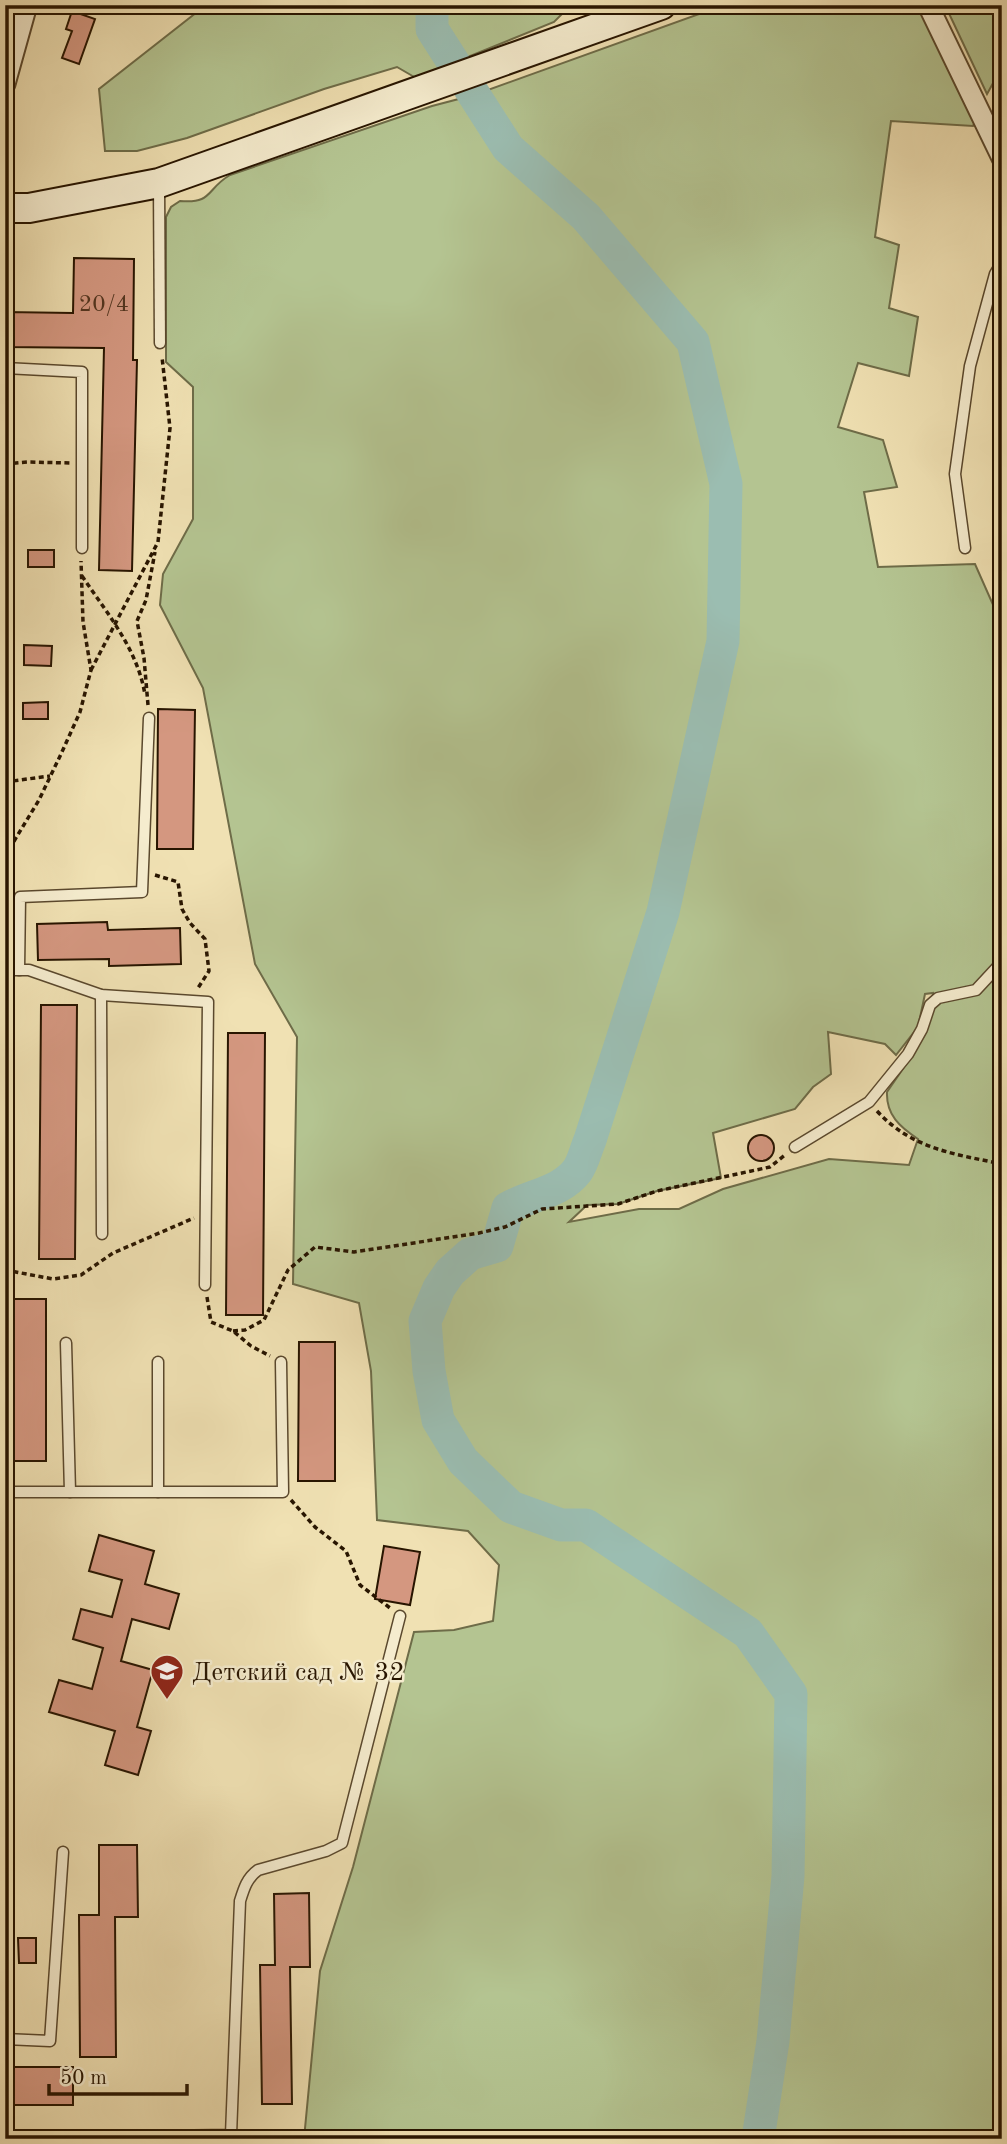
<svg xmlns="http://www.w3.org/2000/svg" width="1007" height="2144" viewBox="0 0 1007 2144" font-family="'Old Standard TT',serif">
<rect width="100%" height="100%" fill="#f0e1b3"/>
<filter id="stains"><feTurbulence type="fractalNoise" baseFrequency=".00286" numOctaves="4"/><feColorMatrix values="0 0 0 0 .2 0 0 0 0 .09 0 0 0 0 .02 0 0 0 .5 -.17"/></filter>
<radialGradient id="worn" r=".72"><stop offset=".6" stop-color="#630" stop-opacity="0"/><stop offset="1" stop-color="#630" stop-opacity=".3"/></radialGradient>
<!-- green -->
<g fill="#b4c491" stroke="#6e6c48" stroke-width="2" fill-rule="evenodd">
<polygon points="206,5 571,5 554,22 416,78 397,67 324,89 187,138 137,151 105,151 99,89"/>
<path d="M724,5H927L979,111L973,126L891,121L875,237L899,245L889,308L918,317L909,376L858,363L838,427L883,440L897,487L864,492L878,567L975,564L1002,625V2139H304L320,1971L353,1867L414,1632L454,1630L493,1621L499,1565L468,1531L377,1520L371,1371L359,1303L293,1284L297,1037L255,964L203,688L160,605L163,574L193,519V387L166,362V217L171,207L180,201C213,204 206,189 230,175L432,106L474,95ZM933,993C933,1033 908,1060 887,1092C886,1115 900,1127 918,1139L909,1165L829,1159L723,1189L679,1209H639L569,1222L587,1205L618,1204L657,1191L721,1178L713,1133L795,1109L813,1087L831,1074L828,1032L885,1044L896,1055L918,1027L925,994Z"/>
<polygon points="945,5 1002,5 1002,67 987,94"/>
</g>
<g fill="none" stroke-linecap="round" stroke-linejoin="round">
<!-- river -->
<path stroke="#9bbdb1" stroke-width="33" d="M432,5V29L508,148L586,217L693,342L726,484L723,641L663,912L590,1140C586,1149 583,1163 577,1171C560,1193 530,1195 508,1208L497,1246L470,1254L450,1272L439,1288L425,1321L429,1371L438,1420L463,1461L511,1507L561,1525H586L748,1633L791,1694L788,1876L773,2041L758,2139"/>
</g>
<!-- building -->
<g fill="#d49780" stroke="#281500" stroke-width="2">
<polygon points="72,11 95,19 79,64 62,58 72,31 66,29"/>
<polygon points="74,258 134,259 133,360 137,360 132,571 99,570 104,348 5,347 5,312 73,313"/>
<rect x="28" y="550" width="26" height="17"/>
<polygon points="24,645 52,646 51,666 24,665"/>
<polygon points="48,702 48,719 23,719 23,703"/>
<polygon points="158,709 195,710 193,849 157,849"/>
<polygon points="107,922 108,930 180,928 181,964 109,966 109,959 38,960 37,924"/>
<polygon points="41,1005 77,1005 75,1259 39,1259"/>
<polygon points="228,1033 265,1033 263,1315 226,1315"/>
<circle cx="761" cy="1148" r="13"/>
<rect x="9" y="1299" width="37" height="162"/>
<polygon points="299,1342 335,1342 335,1481 298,1481"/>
<polygon points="99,1535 154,1551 145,1584 179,1594 169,1629 132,1619 121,1661 153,1670 137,1727 151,1731 138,1775 105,1765 115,1731 49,1712 59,1680 92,1689 103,1648 73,1639 81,1609 112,1617 122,1580 89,1571"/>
<polygon points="384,1546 420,1552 410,1605 375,1599"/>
<polygon points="99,1845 137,1845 138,1917 115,1917 116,2057 80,2057 79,1915 99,1915"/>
<polygon points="309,1893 310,1967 290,1967 292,2104 262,2104 260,1965 275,1965 274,1894"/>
<polygon points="18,1938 36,1938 36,1963 19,1963"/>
<rect x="5" y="2067" width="68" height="38"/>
</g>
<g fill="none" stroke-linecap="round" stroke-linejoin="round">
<defs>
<g id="lane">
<polyline points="159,184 160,343"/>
<polyline points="5,368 82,372 82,548"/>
<polyline points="965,548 955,474 970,366 995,274 1002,262"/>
<polyline points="5,970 29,970 101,995 208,1002 205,1285"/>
<polyline points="19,970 20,897 142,892 149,718"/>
<polyline points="101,995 102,1234"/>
<polyline points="795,1147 869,1102 908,1054 922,1029 930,1005 938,998 976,990 1002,962"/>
<polyline points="66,1343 70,1492"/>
<polyline points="158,1362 158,1492"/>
<polyline points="5,1492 283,1492 281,1362"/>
<polyline points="5,2039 50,2041 63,1852"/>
<path d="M5,2138L231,2135L240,1901C244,1888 247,1878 258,1870L326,1851L342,1843L400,1616"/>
</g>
<g id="street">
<polyline points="928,5 1002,158"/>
<polyline points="5,84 27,5"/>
</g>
<polyline id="secondary" points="5,208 29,208 159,183 661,5"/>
</defs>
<!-- lane casing -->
<use href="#lane" stroke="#5a482d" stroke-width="13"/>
<!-- street casing -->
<use href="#street" stroke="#5a482d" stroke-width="23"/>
<!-- secondary casing -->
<use href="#secondary" stroke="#281500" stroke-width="32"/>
<!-- path -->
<g stroke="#281500" stroke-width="3.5" stroke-dasharray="5 3.5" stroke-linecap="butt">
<polyline points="5,464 28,462 70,463"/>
<path d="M82,576C107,613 138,650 145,695"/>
<polyline points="91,670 158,542 170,428 162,357"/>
<polyline points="148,705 144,658 137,621 146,600 155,552"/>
<polyline points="5,782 50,776"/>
<polyline points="5,856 39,800 61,754 80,712 91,670 83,622 81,561"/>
<polyline points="155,875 178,882 182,909 190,923 205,939 209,971 198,988"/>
<path d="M877,1111C912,1149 954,1154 1002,1164"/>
<polyline points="5,1270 53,1279 81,1275 113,1253 194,1218"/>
<polyline points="207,1297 211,1322 233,1331 251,1346 270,1356"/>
<polyline points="233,1331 245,1330 264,1320 288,1270 315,1247 354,1252 479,1233 505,1227 542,1209 618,1204 657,1191 770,1167 785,1155"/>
<polyline points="291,1500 315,1527 346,1551 360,1585 390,1608"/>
</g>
<!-- lane -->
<use href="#lane" stroke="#f5ecce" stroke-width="10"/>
<!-- street -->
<use href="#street" stroke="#f5ecce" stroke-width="19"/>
<!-- secondary -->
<use href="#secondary" stroke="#f5ecce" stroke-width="28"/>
</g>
<!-- icons -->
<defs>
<symbol id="school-pin" viewBox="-11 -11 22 30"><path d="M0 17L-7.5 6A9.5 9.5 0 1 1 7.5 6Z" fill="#8f2418" stroke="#f5ecce"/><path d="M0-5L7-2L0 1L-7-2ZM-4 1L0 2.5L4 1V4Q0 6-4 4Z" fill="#fff"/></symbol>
</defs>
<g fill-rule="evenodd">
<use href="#school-pin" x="148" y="1652" width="38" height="52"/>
</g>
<g text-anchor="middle" stroke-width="5" stroke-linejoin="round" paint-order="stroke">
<!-- number labels -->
<g font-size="23" fill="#533620">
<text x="104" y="311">20/4</text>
</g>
<!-- poi labels -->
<g font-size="26" fill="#281500" stroke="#f5ecce" text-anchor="start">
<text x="192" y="1680">Детский сад № 32</text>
</g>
</g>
<!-- margin -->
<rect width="1007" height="2144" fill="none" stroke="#f0e1b3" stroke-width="28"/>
<rect x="7" y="7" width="993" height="2130" fill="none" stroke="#281500" stroke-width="3.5"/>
<rect x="14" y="14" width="979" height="2116" fill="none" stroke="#281500" stroke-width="2"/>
<!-- scale -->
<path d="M49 2084v10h138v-10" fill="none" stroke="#281500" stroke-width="3.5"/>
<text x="60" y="2084" font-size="21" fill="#281500" stroke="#f5ecce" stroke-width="5" paint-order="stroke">50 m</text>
<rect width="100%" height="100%" filter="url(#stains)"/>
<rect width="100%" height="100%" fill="url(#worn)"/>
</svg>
